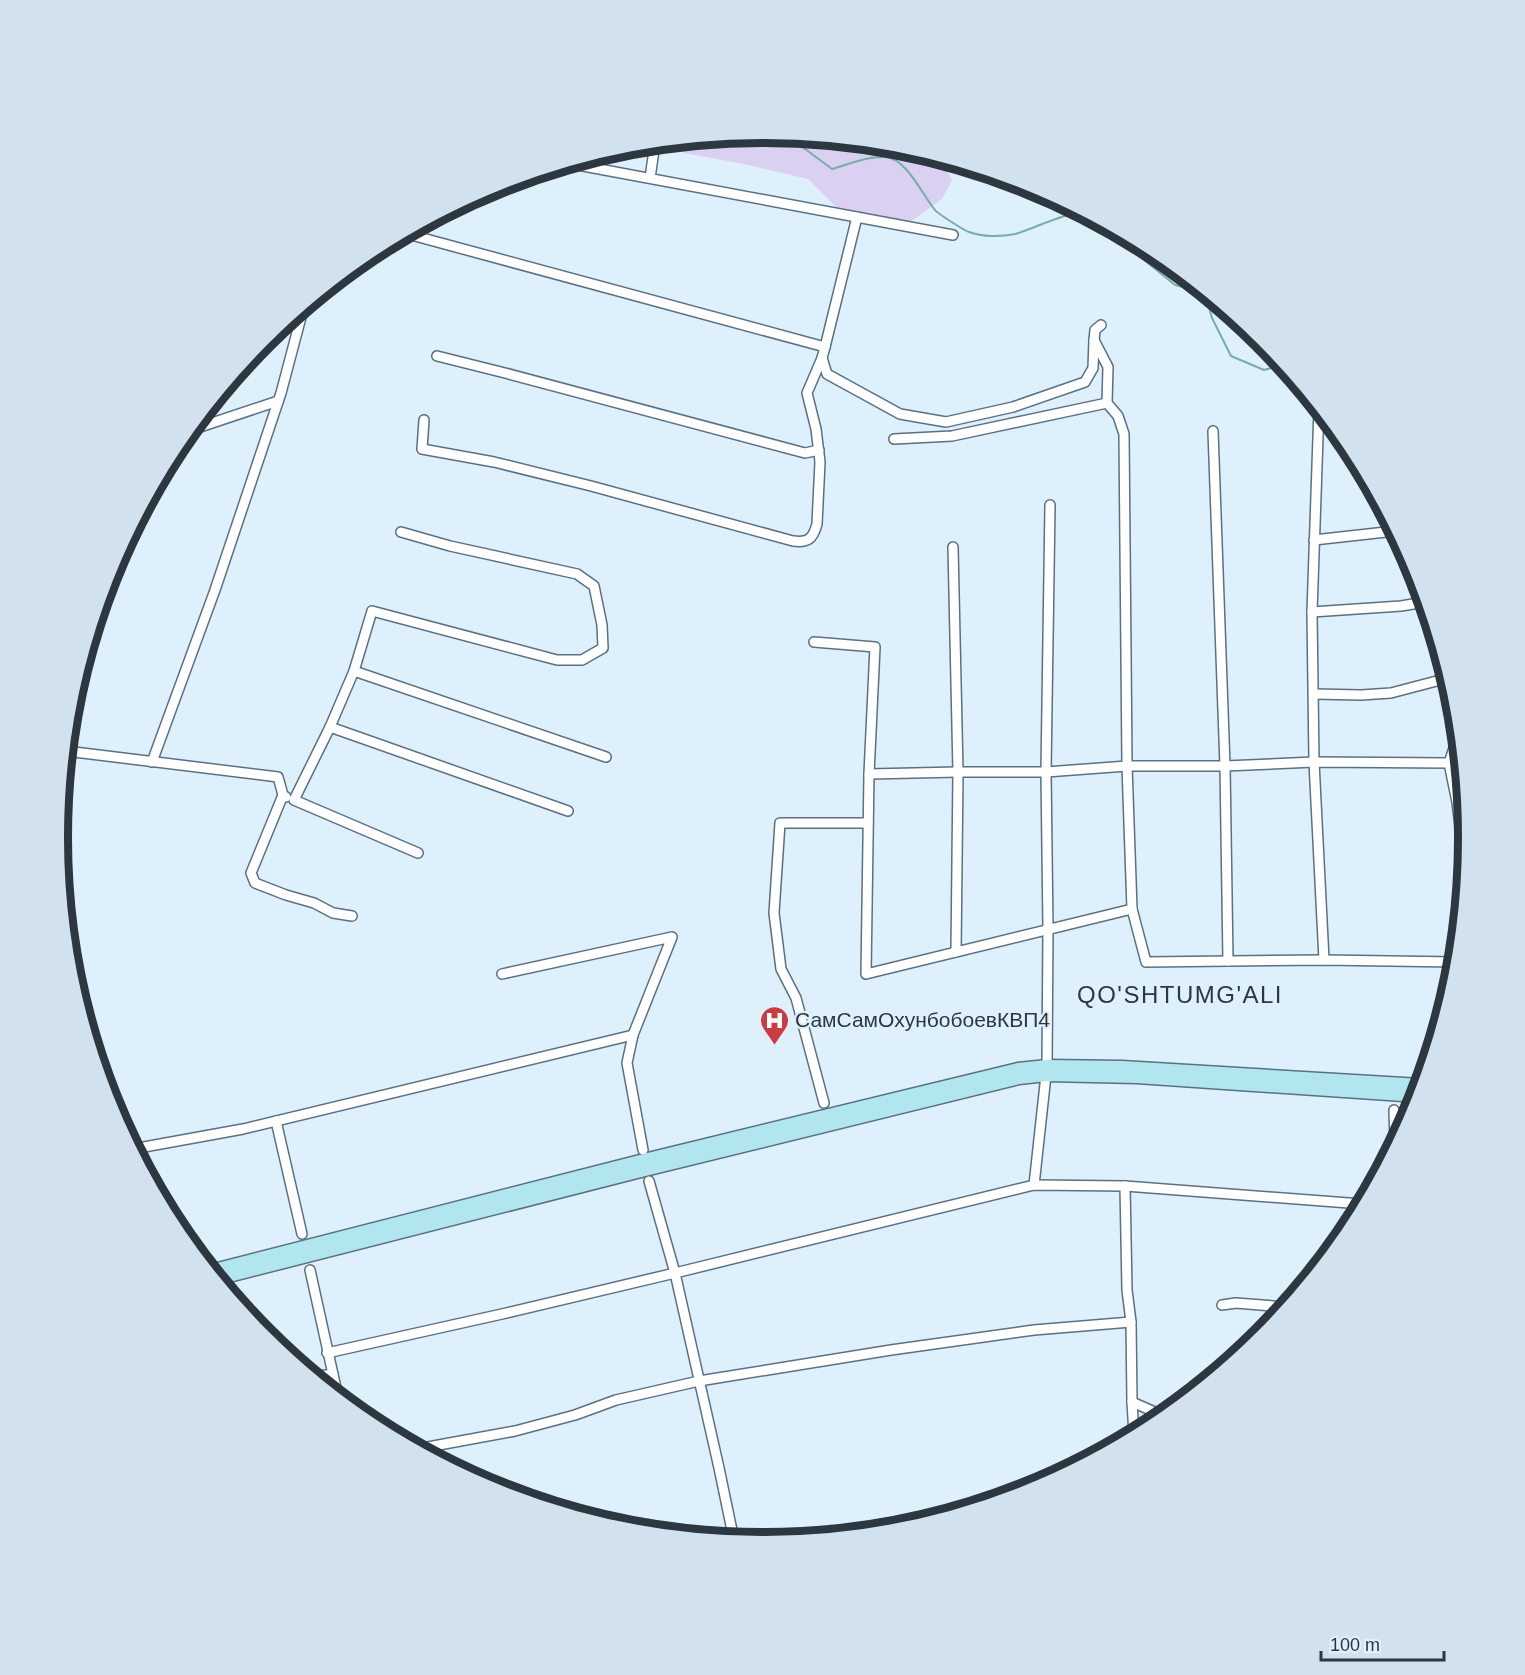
<svg xmlns="http://www.w3.org/2000/svg" width="1525" height="1675" viewBox="0 0 1525 1675" font-family="Helvetica,sans-serif">
<rect width="100%" height="100%" fill="#dff0fd"/>
<!-- green -->
<polygon fill="#dad0f1" points="763,132 900,146 938,157 952,180 942,199 910,222 838,209 808,179 744,164 684,153 686,140"/>
<g fill="none" stroke-linecap="round" stroke-linejoin="round">
<!-- stream -->
<g stroke="#76aea8" stroke-width="2">
<path d="M785,134L832,169C850,164 867,156 886,157C907,159 923,196 935,210C937,213 965,231 969,232C982,237 1001,237 1015,234C1031,230 1066,212 1081,213C1084,213 1086,215 1089,216"/>
<polyline points="1122,234 1128,247 1175,285 1191,289 1206,297 1212,318 1231,356 1264,370 1283,365"/>
</g>
<defs>
<g id="street">
<polyline points="567,163 953,235"/>
<polyline points="650,178 655,143"/>
<polyline points="404,233 825,347 822,358 827,374 900,414 946,422 1013,407 1085,382 1093,368 1094,340 1108,367 1107,403 1118,416 1124,434 1127,766 1132,909 866,974 869,774 875,647 814,642"/>
<polyline points="1094,340 1095,330 1101,325"/>
<polyline points="825,347 857,217"/>
<polyline points="437,356 505,373 805,453 819,450"/>
<polyline points="1319,408 1312,612 1314,762 1324,960"/>
<path d="M424,420L422,449L494,462L591,486L793,541C808,543 813,539 817,524L820,462L816,429L807,393L822,358"/>
<polyline points="188,431 278,401"/>
<polyline points="1213,431 1225,766 1228,961"/>
<polyline points="894,439 952,436 1107,403"/>
<polyline points="401,532 450,546 577,574 594,586 602,625 603,648 582,660 557,660 372,611 354,671 606,757"/>
<polyline points="1314,540 1395,531"/>
<polyline points="953,547 958,772 956,952"/>
<polyline points="1312,612 1401,606 1425,602"/>
<polyline points="354,671 330,727 568,811"/>
<polyline points="1314,694 1361,695 1391,693 1448,678"/>
<polyline points="330,727 294,800 418,853"/>
<polyline points="1458,736 1449,763 1457,802 1465,867"/>
<polyline points="66,751 278,777 283,795"/>
<polyline points="152,762 215,590 281,393 304,306"/>
<polyline points="869,774 958,772 1046,772 1127,766 1225,766 1314,762 1449,763"/>
<polyline points="286,797 283,795 251,873 255,883 286,895 314,903 333,913 352,916"/>
<polyline points="1132,909 1146,962 1324,960 1456,962"/>
<polyline points="502,974 672,937 633,1035 627,1063 643,1150"/>
<polyline points="824,1103 796,998 781,969 774,913 780,823 868,823"/>
<polyline points="1394,1110 1395,1144"/>
<polyline points="276,1121 302,1234"/>
<polyline points="133,1149 243,1129 633,1035"/>
<polyline points="649,1181 675,1273 719,1468 734,1540"/>
<polyline points="1034,1185 1047,1066 1048,929 1046,772 1050,505"/>
<polyline points="1125,1186 1127,1290 1131,1322 1132,1402 1134,1435"/>
<polyline points="310,1270 338,1397"/>
<polyline points="1222,1305 1236,1303 1286,1307"/>
<polyline points="327,1353 502,1314 675,1273 1034,1185 1125,1186 1362,1204"/>
<polyline points="313,1377 333,1374"/>
<polyline points="1132,1402 1164,1416"/>
<polyline points="417,1449 515,1431 575,1415 616,1400 699,1381 891,1350 1034,1330 1131,1322"/>
</g>
<g id="secondary">
<polyline points="210,1271 648,1159 1018,1069 1047,1066 1122,1067 1421,1085"/>
<polyline points="217,1279 645,1170 1019,1078 1046,1075 1137,1077 1418,1096"/>
</g>
</defs>
<!-- street casing -->
<use href="#street" stroke="#587184" stroke-width="12"/>
<!-- secondary casing -->
<use href="#secondary" stroke="#587184" stroke-width="15"/>
<!-- street -->
<use href="#street" stroke="#fff" stroke-width="9"/>
<!-- secondary -->
<use href="#secondary" stroke="#b2e6ef" stroke-width="12"/>
</g>
<!-- icons -->
<defs>
<symbol id="hospital-pin" viewBox="-11 -11 22 30"><path d="M0 17L-7.5 6A9.5 9.5 0 1 1 7.5 6Z" fill="#cb3c42" stroke="#dff0fd"/><path d="M-5-5h3v3.5h4V-5h3V5h-3V1.5h-4V5h-3Z" fill="#fff"/></symbol>
</defs>
<g fill-rule="evenodd">
<use href="#hospital-pin" x="758" y="1004" width="33" height="45"/>
</g>
<g text-anchor="middle" stroke-width="4.5" stroke-linejoin="round" paint-order="stroke">
<!-- poi labels -->
<g font-size="21" fill="#2c373f" stroke="#dff0fd" text-anchor="start">
<text x="795" y="1027">СамСамОхунбобоевКВП4</text>
</g>
<!-- quarter labels -->
<g font-size="24" letter-spacing="1.5" fill="#2c373f" stroke="#dff0fd">
<text x="1180" y="1003">QO'SHTUMG'ALI</text>
</g>
</g>
<!-- crop -->
<path d="M0 0H1525V1675H0ZM762 143H764A694 694 0 0 1 1458 837V838A694 694 0 0 1 764 1532H762A694 694 0 0 1 68 838V837A694 694 0 0 1 762 143Z" fill="#d1e1ee" fill-rule="evenodd"/>
<path fill="none" stroke="#2c373f" stroke-width="8" d="M762 143H764A694 694 0 0 1 1458 837V838A694 694 0 0 1 764 1532H762A694 694 0 0 1 68 838V837A694 694 0 0 1 762 143Z"/>
<!-- scale -->
<path d="M1321 1651v9h123v-9" fill="none" stroke="#2c373f" stroke-width="3"/>
<text x="1330" y="1651" font-size="18" fill="#2c373f" stroke="#dff0fd" stroke-width="4.5" paint-order="stroke">100 m</text>
</svg>
